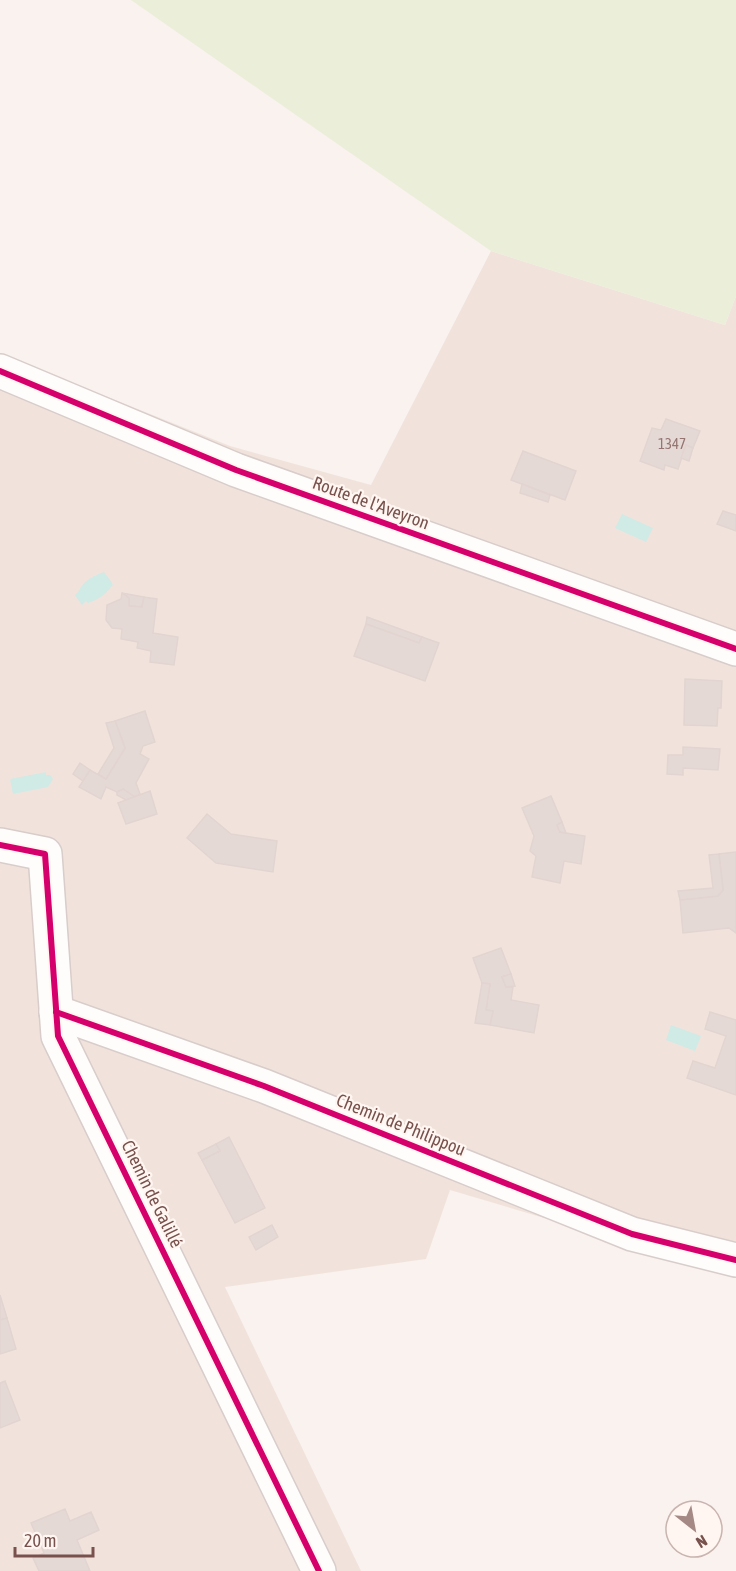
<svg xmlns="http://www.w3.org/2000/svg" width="736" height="1571" viewBox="0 0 736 1571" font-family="'Asap Condensed',sans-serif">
<rect width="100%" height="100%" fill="#f9f2ee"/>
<!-- residential -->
<polygon fill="#f1e3dc" points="491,251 725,325 736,296 736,1275 450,1190 426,1259 225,1287 361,1571 0,1571 0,354 230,446 371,485"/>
<!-- green -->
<polygon fill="#ebeed9" points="131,0 736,0 736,296 725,325 491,251"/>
<!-- water -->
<g fill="#d0eae6">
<polygon points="622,514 653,528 646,542 615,528"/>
<path d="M104,572L113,584C108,593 98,600 88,603L86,601L82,605L75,595C78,593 79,590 81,587C85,580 97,574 104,572Z"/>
<polygon points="46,772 46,775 50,775 53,779 48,787 13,794 10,779"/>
<polygon points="671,1025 701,1036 695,1051 666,1040"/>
</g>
<!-- building -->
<g fill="#e5d9d6" stroke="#e2d4d0" stroke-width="1.5">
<polygon points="666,419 700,431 693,448 686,445 678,469 665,465 664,470 640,461 652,428 661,430"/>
<polygon points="686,445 693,448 689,461 681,458"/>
<polygon points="523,451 576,471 565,500 511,480"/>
<polygon points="522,484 550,495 548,502 520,493"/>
<polygon points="723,511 736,515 736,531 717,524"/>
<polygon points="122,593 144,597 142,607 129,606 129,598"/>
<polygon points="122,593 129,598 129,606 142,607 144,597 157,599 153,633 178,637 174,665 150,662 151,651 137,648 138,642 121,639 122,629 112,628 106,620 107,605 121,599"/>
<polygon points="367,617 422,637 419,643 366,624"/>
<polygon points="366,624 419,643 422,637 439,643 425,681 354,656"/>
<polygon points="685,679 722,681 721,708 718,708 717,726 684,725"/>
<polygon points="145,711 155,742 143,746 140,754 149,759 136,783 140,794 135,797 123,789 117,792 106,787 101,799 79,787 90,770 106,779 125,748 115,721"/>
<polygon points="115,721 125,748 106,779 98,774 114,748 106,723"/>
<polygon points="683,747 720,749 718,770 683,768 683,775 667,774 668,755 683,755"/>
<polygon points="80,763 90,770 83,781 73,774"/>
<polygon points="123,789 135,797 126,800 117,795 117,792"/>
<polygon points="150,791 157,814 126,824 118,803"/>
<polygon points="551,796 562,822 557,825 560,832 585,836 581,864 564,861 560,883 532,877 536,856 530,851 534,836 522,808"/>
<polygon points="207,814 231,834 277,841 273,872 216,863 187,838"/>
<polygon points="562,822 566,833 560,832 557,825"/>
<polygon points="736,852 736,933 729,928 683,933 680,900 718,896 723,890 719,854"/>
<polygon points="719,854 723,890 718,896 680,900 678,891 713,888 709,855"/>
<polygon points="501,948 511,974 502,977 506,987 513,987 511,1000 539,1005 534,1033 490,1025 493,1011 486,1010 490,984 482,983 473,958"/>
<polygon points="511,974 515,986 506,987 502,977"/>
<polygon points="482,983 490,984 486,1010 493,1011 490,1025 475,1023"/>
<polygon points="710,1012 736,1020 736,1095 687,1078 693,1061 715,1068 726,1036 705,1029"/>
<polygon points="229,1137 265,1208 235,1223 202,1160 220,1151 216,1144"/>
<polygon points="216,1144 220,1151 202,1160 198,1153"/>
<polygon points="272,1225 278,1237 256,1250 249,1237"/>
<polygon points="0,1295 7,1318 0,1320"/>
<polygon points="7,1318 16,1349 0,1354 0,1320"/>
<polygon points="5,1381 20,1420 0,1428 0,1383"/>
<polygon points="65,1509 70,1521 91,1512 99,1530 77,1540 90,1571 39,1571 33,1558 44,1553 31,1523"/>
</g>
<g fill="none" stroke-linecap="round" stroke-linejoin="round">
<defs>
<g id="minor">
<polyline points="0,371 236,470 736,649"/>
<polyline points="0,845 45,854 58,1036 319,1571"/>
<polyline points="56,1012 264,1086 632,1234 736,1260"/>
</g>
</defs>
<!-- minor casing -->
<use href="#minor" stroke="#d8cdca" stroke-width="36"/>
<!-- minor -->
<use href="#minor" stroke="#fefdfc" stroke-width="33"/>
<defs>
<g id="cycleway">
<polyline points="0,371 236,470 736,649"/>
<polyline points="0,845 45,854 58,1036 319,1571"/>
<polyline points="56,1012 264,1086 632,1234 736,1260"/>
</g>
</defs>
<!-- cycleway casing -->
<use href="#cycleway" stroke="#fff6f1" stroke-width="10"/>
<!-- cycleway -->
<use href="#cycleway" stroke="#d6006c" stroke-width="6"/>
</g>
<g text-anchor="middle" stroke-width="4.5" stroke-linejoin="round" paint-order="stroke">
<!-- number labels -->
<g font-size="15" fill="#957572">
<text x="672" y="449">1347</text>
</g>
<!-- street labels -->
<g font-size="18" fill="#78514d" stroke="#fff6f1">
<text transform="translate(371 503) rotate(20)" y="6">Route de l'Aveyron</text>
<text transform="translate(401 1125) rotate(22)" y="6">Chemin de Philippou</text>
<text transform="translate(152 1194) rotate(64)" y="6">Chemin de Galillé</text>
</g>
</g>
<!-- north arrow -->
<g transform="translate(694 1529) rotate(149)"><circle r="28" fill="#fff6f1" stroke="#c9b4af" stroke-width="1.5"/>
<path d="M0-4.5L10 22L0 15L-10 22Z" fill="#a58985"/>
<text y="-9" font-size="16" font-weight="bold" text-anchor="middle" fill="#78514d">N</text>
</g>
<!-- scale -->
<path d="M15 1547v9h78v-9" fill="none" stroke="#78514d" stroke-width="3"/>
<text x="24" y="1547" font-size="18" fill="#78514d" stroke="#fff6f1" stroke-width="4.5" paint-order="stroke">20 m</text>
</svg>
